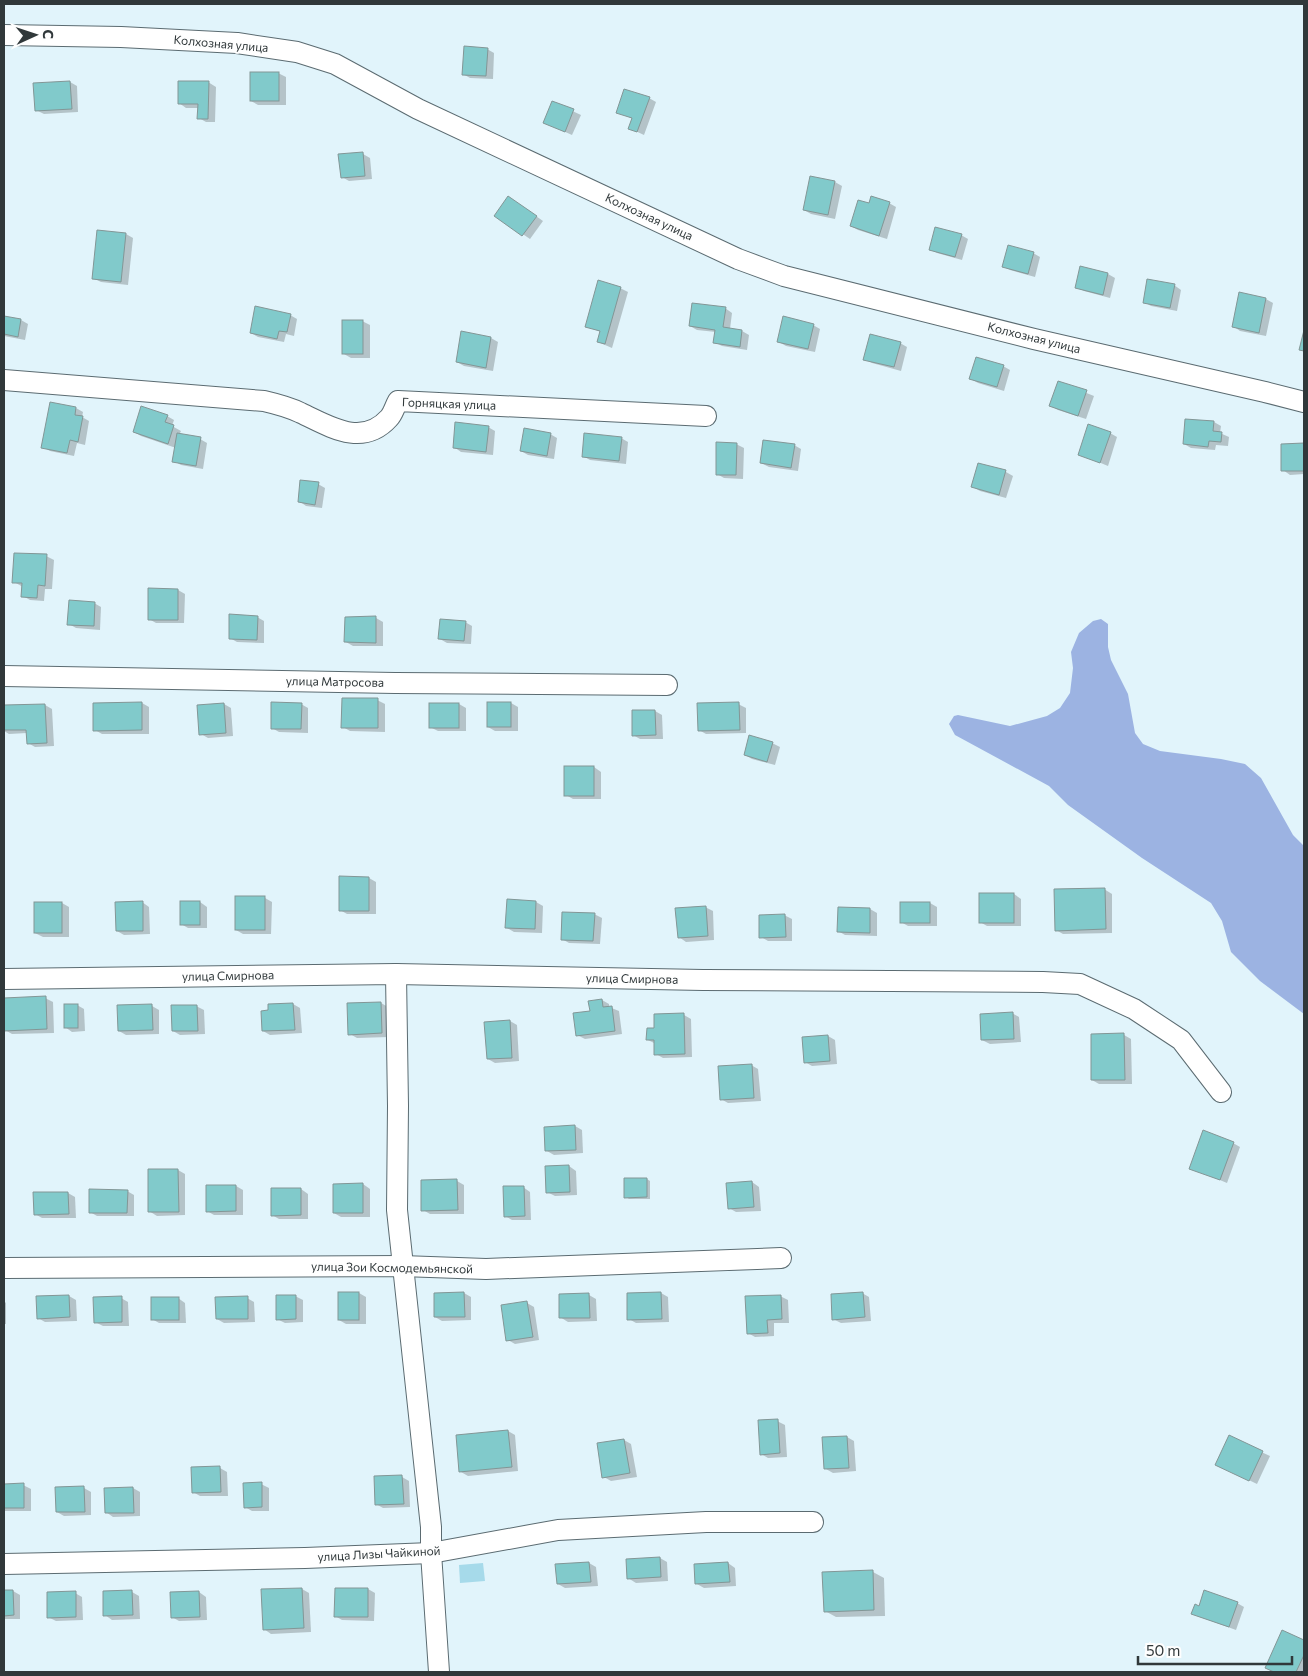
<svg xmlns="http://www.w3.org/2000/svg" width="1308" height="1676" viewBox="0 0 1308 1676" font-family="Commissioner,sans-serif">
<rect width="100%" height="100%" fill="#e1f4fb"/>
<!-- green -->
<polygon fill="#a6daea" points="483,1563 485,1581 460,1583 459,1565"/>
<!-- water -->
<polygon fill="#9cb3e2" points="1101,619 1108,624 1108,647 1111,660 1128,694 1135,733 1143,744 1160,751 1221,759 1245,764 1261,778 1293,835 1304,846 1304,1014 1260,981 1231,952 1222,921 1211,903 1142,858 1068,805 1049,786 955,735 949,724 954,716 958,715 1010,726 1047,716 1060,708 1070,693 1073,668 1071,652 1079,633 1093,621"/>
<!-- shadow -->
<g fill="#0003">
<polygon points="487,49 494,53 493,79 470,78 463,74"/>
<polygon points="278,73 286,77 286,105 258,105 251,101"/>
<polygon points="70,82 77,86 78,112 44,114 36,110"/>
<polygon points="208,82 216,87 215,122 206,122 199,118 199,108 186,108 179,103"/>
<polygon points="649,98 656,102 644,135 629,128 633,119 617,112"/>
<polygon points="553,102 581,115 572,135 545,123"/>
<polygon points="363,154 370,158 372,179 349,181 342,177"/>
<polygon points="835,182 842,186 835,219 811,214 804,210"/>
<polygon points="509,197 543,221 530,239 496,216"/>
<polygon points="889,203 896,207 887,239 858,230 851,226 870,205"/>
<polygon points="126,234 133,238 128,285 101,282 93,278"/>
<polygon points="961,235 968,239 962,260 937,253 930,249"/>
<polygon points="1033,253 1040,257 1035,277 1010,270 1003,266"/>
<polygon points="1108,274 1115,278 1110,298 1084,291 1076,287"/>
<polygon points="1174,285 1181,290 1177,311 1151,306 1144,302"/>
<polygon points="620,288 628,292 612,348 598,342 601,332 586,326"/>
<polygon points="1266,299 1273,303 1266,336 1240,331 1233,326"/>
<polygon points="725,308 732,313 730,329 742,331 749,335 747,350 722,346 714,342 716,332 697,330 690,326"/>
<polygon points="290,315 297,319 294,336 286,334 284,342 258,337 251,333"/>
<polygon points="4,317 21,320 28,324 25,340 4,336"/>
<polygon points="362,321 370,325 370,358 351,358 344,354"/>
<polygon points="813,325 820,329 815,352 786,346 779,342"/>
<polygon points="462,333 491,338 498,342 493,371 464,366 457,362"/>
<polygon points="900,343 907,347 901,371 872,363 865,359"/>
<polygon points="1003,366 1010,370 1004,391 978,383 971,379"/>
<polygon points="1059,382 1094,396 1086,419 1058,410 1051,406"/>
<polygon points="76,408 83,412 82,417 89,421 85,445 77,443 74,456 50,451 43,447"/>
<polygon points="167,416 174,420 172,426 181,431 179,435 200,439 207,443 203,469 181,465 174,461 176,448 141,436 134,432"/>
<polygon points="1214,422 1221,426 1220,433 1229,437 1228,446 1216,445 1215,450 1191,448 1184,444"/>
<polygon points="488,427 495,431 493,455 461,452 454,447"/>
<polygon points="1110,433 1117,437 1108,466 1079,454"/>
<polygon points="550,434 557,438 554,459 528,455 521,451"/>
<polygon points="621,438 628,442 626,464 590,460 583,456"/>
<polygon points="736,444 744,448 743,479 724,478 717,474"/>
<polygon points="794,445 801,449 798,471 769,467 761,463"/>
<polygon points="1282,445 1304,445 1304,474 1290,475 1283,470"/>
<polygon points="1006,472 1013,476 1006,498 980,491 973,487"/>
<polygon points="318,484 325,488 322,508 306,506 299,501"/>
<polygon points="46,556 54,560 52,589 45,589 44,601 30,600 23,596 23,587 14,582"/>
<polygon points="178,590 185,594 184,623 156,623 149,619"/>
<polygon points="94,603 101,607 100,630 76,628 69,624"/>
<polygon points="257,617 264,621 264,643 237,642 230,638"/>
<polygon points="376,618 383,622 383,646 353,646 346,642"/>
<polygon points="465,622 472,626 471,644 447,643 440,639"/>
<polygon points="377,700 385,704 385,732 350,731 343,727"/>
<polygon points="142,703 149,707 149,734 102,734 95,730"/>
<polygon points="511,703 518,707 518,731 495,731 488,727"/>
<polygon points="224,704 231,708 233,736 208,738 201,734"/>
<polygon points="301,704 308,708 308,733 279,732 272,728"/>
<polygon points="459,704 466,708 466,731 438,731 430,727"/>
<polygon points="738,704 746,708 746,733 706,734 699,730"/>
<polygon points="45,705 52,709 54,746 35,747 28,743 27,733 9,734 4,731 4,707"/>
<polygon points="655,711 662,715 663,739 640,739 633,735 633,712"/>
<polygon points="772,743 780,747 775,765 752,759 745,755"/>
<polygon points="594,767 601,772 601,799 573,799 566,795"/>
<polygon points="369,878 376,882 376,914 347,914 340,910"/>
<polygon points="1104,889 1112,894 1112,933 1063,934 1056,930"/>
<polygon points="1014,894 1021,899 1021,926 987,926 980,922"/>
<polygon points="265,898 272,902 271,934 243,934 236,930"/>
<polygon points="4,899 5,925 4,925"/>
<polygon points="142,902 149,907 150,934 124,935 117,931"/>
<polygon points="200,902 207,907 207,928 188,928 181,924"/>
<polygon points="536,902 543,906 542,933 514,932 507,928"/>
<polygon points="62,903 69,907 69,937 43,937 35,933"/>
<polygon points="930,903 937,907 937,926 908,926 901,922"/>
<polygon points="705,907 713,911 714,940 686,942 679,937"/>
<polygon points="839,908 870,909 877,913 877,936 845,935 838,931"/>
<polygon points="594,914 602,918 600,944 569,943 562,939"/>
<polygon points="784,915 792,919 792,941 768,941 761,937"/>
<polygon points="45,998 53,1002 54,1033 12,1034 5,1030 4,999"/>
<polygon points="602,1000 609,1004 609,1007 619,1011 622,1034 585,1039 577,1035 591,1012"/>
<polygon points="381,1003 388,1007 389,1037 357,1038 350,1034"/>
<polygon points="293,1004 300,1008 302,1033 270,1035 263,1031"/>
<polygon points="77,1005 84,1009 85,1031 72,1032 65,1027"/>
<polygon points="152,1006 159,1010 159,1034 126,1035 119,1031"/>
<polygon points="196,1006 204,1010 205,1034 180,1035 173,1031"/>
<polygon points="1012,1013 1019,1017 1021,1042 990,1044 982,1040"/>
<polygon points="684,1015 691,1019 692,1057 663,1058 656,1054 656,1044 648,1040 655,1029"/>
<polygon points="510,1021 517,1025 519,1061 495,1063 488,1059 486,1023"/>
<polygon points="1124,1035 1131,1039 1132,1084 1099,1084 1092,1080"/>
<polygon points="828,1036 835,1040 837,1064 812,1066 805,1062"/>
<polygon points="751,1065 758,1069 761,1101 728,1103 721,1099"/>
<polygon points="575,1126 582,1130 583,1153 554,1155 547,1151"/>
<polygon points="1233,1143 1240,1147 1227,1183 1191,1168"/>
<polygon points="569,1166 576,1171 577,1195 555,1196 547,1192"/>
<polygon points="149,1170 178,1170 185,1174 185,1215 157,1216 149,1211"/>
<polygon points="647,1179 650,1181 650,1199 629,1199 626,1197"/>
<polygon points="457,1181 464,1185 464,1214 430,1214 423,1210"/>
<polygon points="752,1182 759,1187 761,1211 736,1212 729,1208"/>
<polygon points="363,1184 370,1189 370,1217 341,1217 334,1213"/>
<polygon points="236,1186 243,1190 243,1215 214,1215 207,1211"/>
<polygon points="523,1187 530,1192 531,1220 512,1220 505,1216"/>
<polygon points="272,1189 301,1189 308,1194 308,1219 279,1219 272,1215"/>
<polygon points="127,1191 134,1195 134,1216 97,1216 90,1212"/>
<polygon points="68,1193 75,1197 76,1218 42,1218 35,1214"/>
<polygon points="359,1293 366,1297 366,1324 346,1324 339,1320"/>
<polygon points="464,1293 471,1297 471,1320 442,1321 435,1317"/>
<polygon points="661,1293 668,1297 669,1322 636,1323 629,1319"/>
<polygon points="862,1293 869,1297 871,1321 841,1323 833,1319"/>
<polygon points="589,1295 596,1299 597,1321 568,1322 560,1317"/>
<polygon points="69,1296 76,1300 77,1321 45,1322 38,1318"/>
<polygon points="295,1296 303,1300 303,1322 285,1323 277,1319"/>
<polygon points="780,1296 788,1300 789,1323 774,1323 774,1336 755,1337 748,1333"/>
<polygon points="121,1298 128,1302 129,1326 103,1326 95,1322"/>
<polygon points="178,1298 185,1303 186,1323 159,1323 152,1319"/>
<polygon points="247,1298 254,1302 255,1322 224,1323 217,1319"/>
<polygon points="4,1301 6,1303 6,1324 4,1324"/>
<polygon points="527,1303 534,1307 539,1340 515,1344 508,1340"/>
<polygon points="777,1421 785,1425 787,1457 768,1458 761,1454"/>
<polygon points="508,1431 515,1435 518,1471 468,1476 461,1472"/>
<polygon points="847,1437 854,1441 856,1471 833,1473 826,1469"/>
<polygon points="1229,1437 1270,1456 1257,1484 1224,1468"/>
<polygon points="624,1440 631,1444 637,1477 611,1481 604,1477"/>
<polygon points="220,1468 227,1472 228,1496 200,1496 193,1492"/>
<polygon points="375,1477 402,1477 409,1481 410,1507 383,1508 376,1504"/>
<polygon points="261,1484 269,1488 269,1511 252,1511 245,1507"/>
<polygon points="4,1485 23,1485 31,1489 31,1511 4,1511"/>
<polygon points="84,1488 91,1492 91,1515 64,1516 57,1512"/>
<polygon points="133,1488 140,1492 140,1516 113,1517 106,1512"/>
<polygon points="660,1558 667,1562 668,1581 636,1583 628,1578"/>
<polygon points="589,1563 596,1567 598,1586 565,1588 558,1584 557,1565"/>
<polygon points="728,1563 735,1568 736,1586 704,1588 697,1584 696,1565"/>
<polygon points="873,1572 884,1578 885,1616 836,1617 825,1611"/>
<polygon points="302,1589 309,1593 311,1632 271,1634 264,1629"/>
<polygon points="368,1589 375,1593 374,1621 342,1620 335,1616"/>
<polygon points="4,1591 13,1591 20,1595 20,1619 4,1619"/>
<polygon points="132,1592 139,1596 140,1619 112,1620 105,1615"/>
<polygon points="199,1592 206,1597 207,1620 179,1621 172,1617"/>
<polygon points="75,1593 82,1597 83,1620 56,1621 48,1617"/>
<polygon points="1237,1603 1244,1607 1236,1630 1200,1617 1193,1613 1200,1607"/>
<polygon points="1282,1631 1304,1641 1304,1672 1275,1672 1266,1668"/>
</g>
<!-- building -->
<g fill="#81cacb" stroke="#839696">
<polygon points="464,46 488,48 486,76 462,75"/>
<rect x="250" y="72" width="29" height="29"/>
<polygon points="70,81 72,109 35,111 33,83"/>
<polygon points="178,81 209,81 208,119 197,119 198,104 178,104"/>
<polygon points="624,89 650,97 637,132 628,129 632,118 616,113"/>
<polygon points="552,101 574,109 565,132 543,123"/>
<polygon points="363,152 365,176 341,178 338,154"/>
<polygon points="810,176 835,181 828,215 803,210"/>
<polygon points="508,196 537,216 522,236 494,216"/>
<polygon points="871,196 890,202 879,236 850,226 858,200 869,203"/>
<polygon points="935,227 962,234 955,257 929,250"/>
<polygon points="97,230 126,233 121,282 92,279"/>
<polygon points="1008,245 1034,252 1028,274 1002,267"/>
<polygon points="1080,266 1108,273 1103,295 1075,288"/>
<polygon points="1147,279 1175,284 1170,308 1143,303"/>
<polygon points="598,280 621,287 605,344 597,342 600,331 585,327"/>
<polygon points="1239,292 1266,298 1259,333 1232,327"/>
<polygon points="692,303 726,307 723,327 742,330 740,347 713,343 715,330 689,326"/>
<polygon points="255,306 291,314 287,332 279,331 277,339 250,333"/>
<polygon points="4,316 21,319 18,337 4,334"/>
<polygon points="783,316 814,324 808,349 777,342"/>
<rect x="342" y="320" width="21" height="34"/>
<polygon points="1304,330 1304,351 1299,350"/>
<polygon points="461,331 491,337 486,368 456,362"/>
<polygon points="870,334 901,342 894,367 863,360"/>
<polygon points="976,357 1004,365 997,387 969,379"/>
<polygon points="1058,381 1087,390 1078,416 1049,406"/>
<polygon points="50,402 76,407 75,415 83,416 78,442 70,440 67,453 41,448"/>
<polygon points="141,406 168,415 165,422 174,425 168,444 133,432"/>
<polygon points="1185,419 1214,421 1213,431 1222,432 1221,442 1209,441 1208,447 1183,444"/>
<polygon points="455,422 489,426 486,452 453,448"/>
<polygon points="1088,424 1111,432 1100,463 1078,455"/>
<polygon points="524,428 551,433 547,456 520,451"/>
<polygon points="177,433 201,437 196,466 172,462"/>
<polygon points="584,433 622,437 619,461 582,457"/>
<polygon points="763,440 795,444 791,468 760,463"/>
<polygon points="716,442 737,443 736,475 716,475"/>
<polygon points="1304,443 1304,471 1281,471 1281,444"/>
<polygon points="978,463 1006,470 999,495 971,487"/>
<polygon points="300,480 319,482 315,505 298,502"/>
<polygon points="14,553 47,554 45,586 38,585 37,598 21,597 22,583 12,583"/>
<polygon points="148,588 178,589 178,620 148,620"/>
<polygon points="69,600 95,602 94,626 67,625"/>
<polygon points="229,614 258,616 257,640 229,639"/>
<polygon points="376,616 376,643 344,642 345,617"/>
<polygon points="440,619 466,621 464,641 438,639"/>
<polygon points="342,698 378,698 378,728 341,728"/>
<polygon points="142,702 142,730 93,731 93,703"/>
<polygon points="271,702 302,703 301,729 271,729"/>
<rect x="487" y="702" width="24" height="25"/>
<polygon points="739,702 740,730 698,731 697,703"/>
<polygon points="224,703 226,733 199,735 197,705"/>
<rect x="429" y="703" width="30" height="25"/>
<polygon points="45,704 47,743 27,744 26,730 4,730 4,705"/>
<polygon points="632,710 655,710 656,735 632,736"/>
<polygon points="749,735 773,742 767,762 744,755"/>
<rect x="564" y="766" width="30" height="30"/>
<polygon points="339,876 369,877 369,911 339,911"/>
<polygon points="1105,888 1106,929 1055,931 1054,889"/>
<rect x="979" y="893" width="35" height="30"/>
<rect x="235" y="896" width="30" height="34"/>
<polygon points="507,899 536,901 535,929 505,928"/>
<polygon points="143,901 143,931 116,931 115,902"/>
<rect x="180" y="901" width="20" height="24"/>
<rect x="34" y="902" width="28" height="31"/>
<rect x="900" y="902" width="30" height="21"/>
<polygon points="706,906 708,936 678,938 675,908"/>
<polygon points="838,907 870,908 870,933 837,932"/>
<polygon points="562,912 595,913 593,941 561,940"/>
<polygon points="785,914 786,937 759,938 759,915"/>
<polygon points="46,996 47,1029 4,1031 4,998"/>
<polygon points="602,999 603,1007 612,1006 615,1031 576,1036 573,1013 590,1011 588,1001"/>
<polygon points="381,1002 382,1033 348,1035 347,1003"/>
<polygon points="293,1003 295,1030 262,1031 261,1011 268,1010 268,1004"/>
<rect x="64" y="1004" width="14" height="24"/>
<polygon points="152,1004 153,1030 118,1031 117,1005"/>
<polygon points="171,1005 197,1005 198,1031 172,1031"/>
<polygon points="1013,1012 1014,1039 981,1040 980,1014"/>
<polygon points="684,1013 685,1054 654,1055 654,1040 646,1040 647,1028 654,1028 654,1014"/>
<polygon points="510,1020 512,1058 487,1059 484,1022"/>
<polygon points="1124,1033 1125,1080 1091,1080 1091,1034"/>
<polygon points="828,1035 830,1061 804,1063 802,1037"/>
<polygon points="752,1064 754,1098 720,1100 718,1066"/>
<polygon points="575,1125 576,1150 545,1151 544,1127"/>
<polygon points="1203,1130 1234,1142 1220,1180 1189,1169"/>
<polygon points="569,1165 570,1192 546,1193 545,1166"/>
<polygon points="148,1169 178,1169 179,1212 148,1212"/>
<polygon points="624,1178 647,1178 647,1197 624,1198"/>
<polygon points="457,1179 458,1210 421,1211 421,1180"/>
<polygon points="752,1181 754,1207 728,1209 726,1183"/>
<polygon points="363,1183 363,1213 333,1213 333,1184"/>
<polygon points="206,1185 236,1185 236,1211 206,1212"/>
<polygon points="503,1186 524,1186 525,1216 504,1217"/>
<polygon points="271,1188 301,1188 301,1215 271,1216"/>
<polygon points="89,1189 128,1190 127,1213 89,1213"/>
<polygon points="33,1192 68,1192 69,1214 34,1215"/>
<rect x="338" y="1292" width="21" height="28"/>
<polygon points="464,1292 465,1317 434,1317 434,1293"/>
<polygon points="661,1292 662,1319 627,1320 627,1293"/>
<polygon points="863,1292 865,1317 832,1320 831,1294"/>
<polygon points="589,1293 590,1318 559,1318 559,1294"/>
<polygon points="69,1295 70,1317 37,1319 36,1296"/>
<polygon points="276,1295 296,1295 296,1319 276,1320"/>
<polygon points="781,1295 782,1319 767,1320 768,1333 747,1334 745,1296"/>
<polygon points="122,1296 122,1322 94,1323 93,1297"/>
<polygon points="248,1296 248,1319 216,1319 215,1297"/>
<rect x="151" y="1297" width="28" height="23"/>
<polygon points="527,1301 533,1337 506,1341 501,1305"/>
<polygon points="778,1419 780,1453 760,1455 758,1420"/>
<polygon points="508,1430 512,1467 459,1472 456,1435"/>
<polygon points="1229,1435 1263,1451 1249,1481 1215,1465"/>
<polygon points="847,1436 849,1468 824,1469 822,1437"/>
<polygon points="624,1439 630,1473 602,1478 597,1443"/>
<polygon points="220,1466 221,1492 192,1493 191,1467"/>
<polygon points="402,1475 404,1504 375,1505 374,1476"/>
<polygon points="262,1482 262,1507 244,1508 243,1483"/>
<polygon points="24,1483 24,1508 4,1508 4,1484"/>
<polygon points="84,1486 85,1512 56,1512 55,1487"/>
<polygon points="133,1487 134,1513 105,1513 104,1488"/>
<polygon points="660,1557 661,1577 627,1579 626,1559"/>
<polygon points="589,1562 591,1582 557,1584 555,1564"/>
<polygon points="728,1562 730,1582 695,1584 694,1564"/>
<polygon points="873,1570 874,1610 824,1612 822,1572"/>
<polygon points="302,1588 304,1628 263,1630 261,1589"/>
<polygon points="335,1588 368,1588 368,1617 334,1617"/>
<polygon points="4,1590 13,1590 14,1615 4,1616"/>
<polygon points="132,1590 133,1615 103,1616 103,1591"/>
<polygon points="1204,1590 1238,1602 1229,1627 1191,1614 1195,1604 1199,1606"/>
<polygon points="76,1591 76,1617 47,1618 47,1592"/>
<polygon points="199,1591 200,1617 171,1618 170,1592"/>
<polygon points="1282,1630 1304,1640 1304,1655 1296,1672 1274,1672 1265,1668"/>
</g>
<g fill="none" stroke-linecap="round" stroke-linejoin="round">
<defs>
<g id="street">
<polyline points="4,35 121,37 237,43 297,52 335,64 418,109 738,259 784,276 1034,339 1265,392 1304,402"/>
<path d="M4,380L264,401C277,404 289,407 301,413C329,426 362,448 389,418C393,414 395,406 398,401L706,416"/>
<polyline points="4,676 395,683 667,685"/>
<polyline points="396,974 398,1106 397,1210 431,1527 431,1553 439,1672"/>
<polyline points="4,979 396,974 703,980 1043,982 1080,984 1134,1009 1181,1040 1221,1092"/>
<polyline points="4,1268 402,1266 486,1269 781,1258"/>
<polyline points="4,1564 305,1558 431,1553 558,1530 706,1522 813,1522"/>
</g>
</defs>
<!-- street casing -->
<use href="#street" stroke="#5b6b71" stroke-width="22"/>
<!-- street -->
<use href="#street" stroke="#fff" stroke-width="20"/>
</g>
<g text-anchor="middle" stroke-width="4" stroke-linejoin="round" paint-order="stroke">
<!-- street labels -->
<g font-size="12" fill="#30383a" stroke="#fefefe">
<text transform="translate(221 44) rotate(5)" y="4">Колхозная улица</text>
<text transform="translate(649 217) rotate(25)" y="4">Колхозная улица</text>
<text transform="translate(1034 338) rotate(14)" y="4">Колхозная улица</text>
<text transform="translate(449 404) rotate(2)" y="4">Горняцкая улица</text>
<text transform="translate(335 682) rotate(1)" y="4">улица Матросова</text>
<text transform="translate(228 976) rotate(-1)" y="4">улица Смирнова</text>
<text transform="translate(632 979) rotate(1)" y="4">улица Смирнова</text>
<text transform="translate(392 1268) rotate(1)" y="4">улица Зои Космодемьянской</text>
<text transform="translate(379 1554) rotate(-3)" y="4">улица Лизы Чайкиной</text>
</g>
</g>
<!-- border -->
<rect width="1308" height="1676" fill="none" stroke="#30383a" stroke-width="10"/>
<!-- north arrow -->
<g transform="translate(35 35) rotate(87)" stroke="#fefefe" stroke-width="4" paint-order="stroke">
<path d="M0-4L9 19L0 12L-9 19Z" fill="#30383a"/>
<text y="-8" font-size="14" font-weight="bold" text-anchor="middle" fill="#30383a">С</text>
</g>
<!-- scale -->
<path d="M1138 1656v8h154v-8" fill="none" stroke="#30383a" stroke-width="2.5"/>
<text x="1146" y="1656" font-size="15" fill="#30383a" stroke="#fefefe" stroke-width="4" paint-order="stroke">50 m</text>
</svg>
